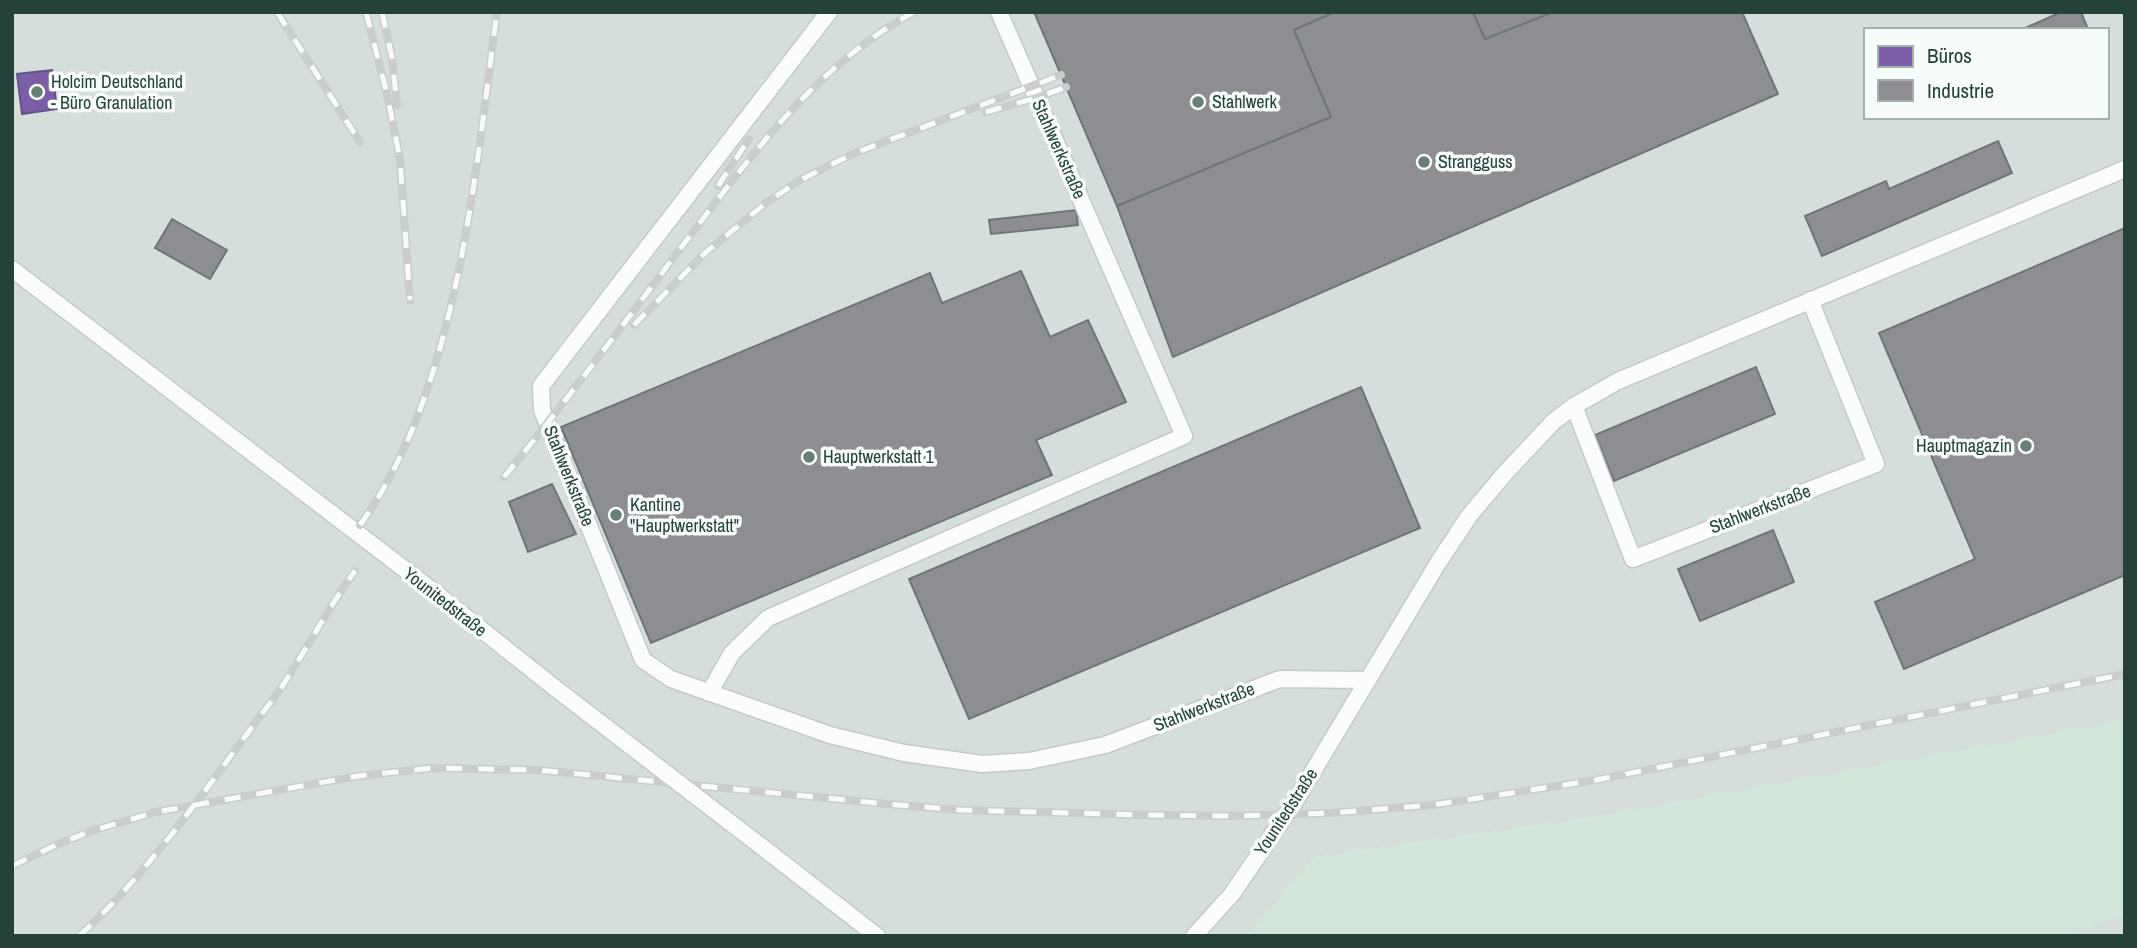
<svg xmlns="http://www.w3.org/2000/svg" width="2137" height="948" viewBox="0 0 2137 948" font-family="'Archivo Narrow',sans-serif">
<rect width="100%" height="100%" fill="#e8edeb"/>
<!-- built -->
<g fill="#d6dedb" fill-rule="evenodd">
<path d="M12,12H2125V721L1583,819L1315,857L1247,936H12ZM1866,30H2107V117H1866Z"/>
<polygon points="2125,912 2125,936 2069,936"/>
</g>
<!-- green -->
<polygon fill="#d1e6d8" points="2125,720 2125,912 2069,936 1247,936 1315,857 1583,819"/>
<!-- offices -->
<polygon fill="#7b5ea7" stroke="#615686" stroke-width="2" points="52,70 57,109 22,114 17,74"/>
<!-- industry -->
<g fill="#8d8d92" stroke="#6e7678" stroke-width="2">
<polygon points="1034,12 1335,12 1294,30 1331,117 1117,206"/>
<polygon points="1335,12 1473,12 1485,39 1553,12 1742,12 1778,94 1173,357 1117,206 1331,117 1294,30"/>
<polygon points="1473,12 1553,12 1485,39"/>
<polygon points="2061,12 2081,12 2088,29 2021,30"/>
<polygon points="1998,141 2012,173 1822,256 1805,216 1886,181 1889,189"/>
<polygon points="1076,210 1078,225 991,234 989,220"/>
<polygon points="172,219 227,250 210,279 155,248"/>
<polygon points="2125,228 2125,575 1904,669 1875,602 1975,559 1879,333"/>
<polygon points="1021,271 1050,337 1088,320 1126,402 1036,440 1052,475 651,643 561,427 930,273 942,303"/>
<polygon points="1756,367 1775,414 1614,481 1595,435"/>
<polygon points="1361,387 1420,528 969,719 909,579"/>
<polygon points="552,484 576,534 528,552 509,502"/>
<polygon points="1773,530 1794,582 1700,621 1678,569"/>
</g>
<g fill="none" stroke-linecap="round" stroke-linejoin="round">
<defs>
<g id="minor">
<polyline points="829,12 541,386 542,410 643,660 671,679 830,735 904,753 982,764 1029,761 1105,745 1280,679 1368,680"/>
<polyline points="12,269 433,591 555,688"/>
<polyline points="1574,406 1633,559 1876,464 1810,300"/>
<polyline points="709,693 732,653 768,618 1184,436 999,12"/>
<polyline points="753,840 877,936"/>
<polyline points="1194,936 1232,894 1294,803 1438,563 1469,516 1506,472 1554,421 1574,406 1618,381 2125,169"/>
</g>
</defs>
<!-- minor casing -->
<use href="#minor" stroke="#c5cac8" stroke-width="19"/>
<!-- minor -->
<use href="#minor" stroke="#fcfcfc" stroke-width="16"/>
<defs>
<g id="rail">
<polyline points="277,12 360,142"/>
<polyline points="366,12 387,94 400,159 410,300"/>
<polyline points="382,12 392,58 397,105"/>
<polyline points="986,112 1036,98 1066,87"/>
<polyline points="718,186 749,139"/>
<polyline points="634,325 705,253 766,203 800,180 855,153 1061,75"/>
<path d="M504,477C565,403 622,326 680,249C748,160 814,66 914,12"/>
<path d="M360,525C458,390 475,174 497,12"/>
<polyline points="12,866 56,845 91,831 156,812 358,776 433,768 538,770 898,805 961,810 1145,815 1236,816 1331,813 1433,805 1596,780 2125,674"/>
<path d="M79,936C155,867 212,779 274,698C303,657 325,612 355,571"/>
</g>
</defs>
<!-- rail casing -->
<use href="#rail" stroke="#c9cdcc" stroke-width="8"/>
<!-- rail -->
<use href="#rail" stroke="#f7fbf9" stroke-width="5" stroke-dasharray="16" stroke-linecap="butt"/>
<defs>
<polyline id="minor-bridge" points="555,688 753,840"/>
</defs>
<!-- minor-bridge casing -->
<use href="#minor-bridge" stroke="#c5cac8" stroke-width="19" stroke-linecap="butt"/>
<!-- minor-bridge -->
<use href="#minor-bridge" stroke="#fcfcfc" stroke-width="16"/>
</g>
<!-- markers -->
<g fill="#697e78" stroke="#f7fbf9" stroke-width="2.5">
<circle cx="37" cy="92" r="7"/>
<circle cx="1198" cy="102" r="7"/>
<circle cx="1424" cy="162" r="7"/>
<circle cx="2026" cy="446" r="7"/>
<circle cx="809" cy="457" r="7"/>
<circle cx="616" cy="515" r="7"/>
</g>
<g text-anchor="middle" stroke-width="7" stroke-linejoin="round" paint-order="stroke">
<!-- poi labels -->
<g font-size="18" fill="#24423a" stroke="#f7fbf9" text-anchor="start">
<text x="51" y="88">Holcim Deutschland<tspan x="51" dy="21">- Büro Granulation</tspan></text>
<text x="1212" y="108">Stahlwerk</text>
<text x="1438" y="168">Strangguss</text>
<text x="2012" y="452" text-anchor="end">Hauptmagazin</text>
<text x="823" y="463">Hauptwerkstatt 1</text>
<text x="630" y="511">Kantine<tspan x="630" dy="21">"Hauptwerkstatt"</tspan></text>
</g>
<!-- street labels -->
<g font-size="18" fill="#24423a" stroke="#f7fbf9">
<text transform="translate(1059 149) rotate(66)" y="6">Stahlwerkstraße</text>
<text transform="translate(569 476) rotate(68)" y="6">Stahlwerkstraße</text>
<text transform="translate(1760 509) rotate(-21)" y="6">Stahlwerkstraße</text>
<text transform="translate(445 602) rotate(38)" y="6">Younitedstraße</text>
<text transform="translate(1204 707) rotate(-21)" y="6">Stahlwerkstraße</text>
<text transform="translate(1286 812) rotate(-57)" y="6">Younitedstraße</text>
</g>
</g>
<!-- border -->
<rect width="2137" height="948" fill="none" stroke="#24423a" stroke-width="28"/>
<!-- legend -->
<rect x="1864" y="28" width="245" height="91" fill="#f7fbf9" stroke="#a3b1ad" stroke-width="2"/>
<rect x="1878" y="46" width="35" height="21" fill="#7b5ea7" stroke="#a3b1ad" stroke-width="2"/>
<text x="1927" y="63" font-size="21" fill="#24423a">Büros</text>
<rect x="1878" y="80" width="35" height="21" fill="#8d8d92" stroke="#a3b1ad" stroke-width="2"/>
<text x="1927" y="98" font-size="21" fill="#24423a">Industrie</text>
</svg>
